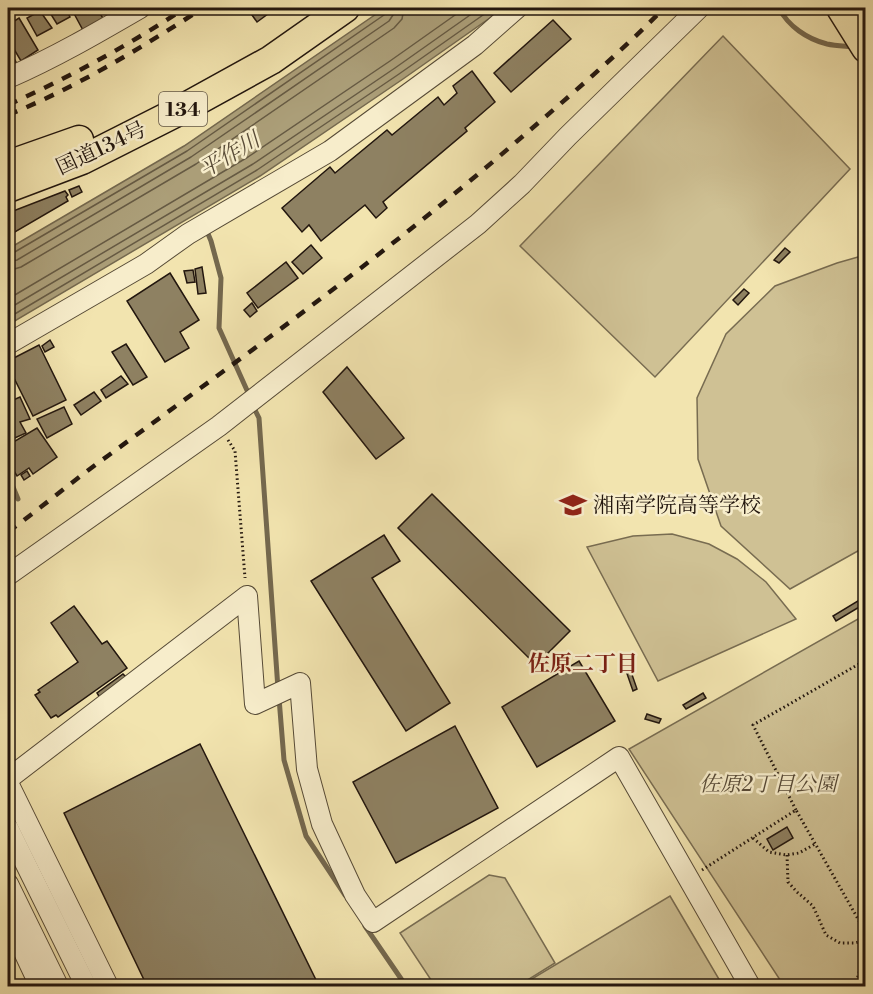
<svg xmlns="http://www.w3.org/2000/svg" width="873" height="994" viewBox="0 0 873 994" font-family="'Libre Bodoni','Noto Serif JP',serif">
<rect width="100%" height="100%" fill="#f2e4af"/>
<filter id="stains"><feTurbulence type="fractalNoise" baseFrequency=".00333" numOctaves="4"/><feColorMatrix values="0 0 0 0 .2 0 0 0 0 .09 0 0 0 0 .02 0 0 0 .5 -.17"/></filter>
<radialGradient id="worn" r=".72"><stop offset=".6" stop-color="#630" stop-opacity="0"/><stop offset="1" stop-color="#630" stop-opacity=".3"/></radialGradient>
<!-- green -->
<g fill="#cfc194" stroke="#786c51" stroke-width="1.5">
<polygon points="723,36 850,169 655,377 520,246"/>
<polygon points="865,255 865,547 790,589 721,526 698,459 697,398 726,334 775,286 837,263"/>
<polygon points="672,534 709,544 737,559 766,582 796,619 658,681 587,547 633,536"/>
<polygon points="865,615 865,986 784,986 629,749"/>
<polygon points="489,875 505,878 555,963 518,986 435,986 400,933"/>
<polygon points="670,896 723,986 520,986"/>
</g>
<!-- water -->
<polygon fill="#ab9e78" stroke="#74684e" stroke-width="1.5" points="385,8 504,8 403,79 260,176 8,325 8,249 184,146"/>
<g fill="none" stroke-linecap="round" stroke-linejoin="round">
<!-- shore -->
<g stroke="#665a43" stroke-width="1.5">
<polyline points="8,254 13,253 187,151 384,15 387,12 387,8"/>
<polyline points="8,262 17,260 191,157 389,21 393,15 395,8"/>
<polyline points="8,271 21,267 196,164 394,28 402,19 404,8"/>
<polyline points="8,299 248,157 390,61 465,8"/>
<polyline points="8,309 253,164 395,68 480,8"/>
<polyline points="8,318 257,170 399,74 493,8"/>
</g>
<!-- stream -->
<g stroke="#74684e" stroke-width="5">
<path d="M779,8C788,26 807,39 827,44C836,46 846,46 855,47"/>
<polyline points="206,229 211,241 221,278 219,328 250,397"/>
<polyline points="253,406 259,418 278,689"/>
<polyline points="8,475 18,499"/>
<polyline points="279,698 284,760 306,836 345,895"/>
<polyline points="365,926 406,986"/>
</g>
</g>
<!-- building -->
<g fill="#8e8162" stroke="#22160e" stroke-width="1.5">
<polygon points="47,8 65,8 70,17 57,24"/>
<polygon points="71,8 97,8 104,20 84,32"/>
<polygon points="247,8 276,8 257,22"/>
<polygon points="40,11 52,28 37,36 27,18"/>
<polygon points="19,18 38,50 21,61 8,39 8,25"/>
<polygon points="553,20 571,39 511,92 494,73"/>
<polygon points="8,47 16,62 8,68"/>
<polygon points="472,71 495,102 465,128 467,131 383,202 387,208 376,218 365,205 321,241 309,225 302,232 282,208 330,167 335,173 387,130 392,135 438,97 444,105 457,93 453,86"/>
<polygon points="79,186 82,192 72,197 69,190"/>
<polygon points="65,191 68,195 66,197 68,201 8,236 8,213"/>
<polygon points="311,245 322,258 303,274 292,262"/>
<polygon points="785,248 790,252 779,263 774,260"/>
<polygon points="286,262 298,278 258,308 247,293"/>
<polygon points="202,267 206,293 198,294 195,269"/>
<polygon points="193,270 195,282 187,283 184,271"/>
<polygon points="170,273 199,320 180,332 189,348 165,362 127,301"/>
<polygon points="744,289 749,293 738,305 733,300"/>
<polygon points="252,303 257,311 250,317 244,310"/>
<polygon points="50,340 54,347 45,352 42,346"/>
<polygon points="126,344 147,377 133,385 112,352"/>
<polygon points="39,345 66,400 33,416 8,366 8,361"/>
<polygon points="347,367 404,438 376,459 323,392"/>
<polygon points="121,376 128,384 106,398 101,390"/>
<polygon points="94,392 101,401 81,415 74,405"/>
<polygon points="8,393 11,401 20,397 30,419 20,422 26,433 8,441"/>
<polygon points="64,407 72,424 47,438 37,419"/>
<polygon points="37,428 57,457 33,474 29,468 17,476 8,461 8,449 11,446 10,444"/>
<polygon points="27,471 30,476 24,480 21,475"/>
<polygon points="432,494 570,631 536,665 398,528"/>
<polygon points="689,494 695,504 692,506 685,496"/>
<polygon points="384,535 400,561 372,578 450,703 406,731 311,581"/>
<polygon points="866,596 866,603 836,621 833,616"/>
<polygon points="74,606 102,644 107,641 127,668 58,717 56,715 51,718 35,695 40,692 38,690 78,662 51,623"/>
<polygon points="579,661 615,721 537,767 502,707"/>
<polygon points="629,666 637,689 633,691 625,668"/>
<polygon points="123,674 127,678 100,698 97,693"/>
<polygon points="703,693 706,698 686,709 683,705"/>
<polygon points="647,714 661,719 659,723 645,719"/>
<polygon points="455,726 498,808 396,863 353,782"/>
<polygon points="200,744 319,986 147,986 64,813"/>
<polygon points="787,827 793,838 773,850 767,839"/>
</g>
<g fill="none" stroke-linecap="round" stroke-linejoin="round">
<defs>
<g id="minor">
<path d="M8,78C54,58 97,33 140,8"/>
<polyline points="8,344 146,264 188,234 330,151 475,45 517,8"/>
<polyline points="8,575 219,426 478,224 522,184 568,136 699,8"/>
<polyline points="8,779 247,596 255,704 300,683 307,769 322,824 355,895 373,922 619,757 750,986"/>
<polyline points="8,783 108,986"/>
<polyline points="8,828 86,986"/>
<polyline points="8,884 58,986"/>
<polyline points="8,918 40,986"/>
</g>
<g id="highway">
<polyline points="841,8 866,48"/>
<polyline points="8,165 79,140"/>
<polyline points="8,188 82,160 173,114 271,60 345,8"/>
</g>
</defs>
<!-- minor casing -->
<use href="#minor" stroke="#564a36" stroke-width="22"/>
<!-- highway casing -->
<use href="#highway" stroke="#22160e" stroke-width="31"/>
<!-- path -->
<g stroke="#22160e" stroke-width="3" stroke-dasharray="1.5 3" stroke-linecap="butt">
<polyline points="228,440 235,451 245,578"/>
<polyline points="796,810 753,725 866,660"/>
<polyline points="753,838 769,852 787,855 799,853 815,844"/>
<polyline points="787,855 788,882 797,892 813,906 826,935 840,943 855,943 866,940"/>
<polyline points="702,870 796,810 866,933"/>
<polyline points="855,986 866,950"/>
</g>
<!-- minor -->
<use href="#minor" stroke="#f7edcb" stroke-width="20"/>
<!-- highway -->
<use href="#highway" stroke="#f2e4af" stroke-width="28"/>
<!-- rail -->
<g stroke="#22160e" stroke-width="4.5" stroke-dasharray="10 10" stroke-linecap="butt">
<path d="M8,105C69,77 128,46 185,8"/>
<path d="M8,115C77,87 141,48 203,8"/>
<path d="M8,532C42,507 74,480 109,455C247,354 386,254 516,142C566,99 618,55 664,8"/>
</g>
</g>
<!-- icons -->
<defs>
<symbol id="school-bare" viewBox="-9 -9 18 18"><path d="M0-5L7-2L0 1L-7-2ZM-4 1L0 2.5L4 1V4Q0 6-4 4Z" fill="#8f2418" stroke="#f7edcb" stroke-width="2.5" paint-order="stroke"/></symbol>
</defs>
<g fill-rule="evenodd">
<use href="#school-bare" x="554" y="486" width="38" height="38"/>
</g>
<g text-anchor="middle" stroke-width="5" stroke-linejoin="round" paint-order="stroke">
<!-- shield labels -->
<rect fill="#f7edcb" stroke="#625647" stroke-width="1.5" x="159" y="92" width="48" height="34" rx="4.5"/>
<g font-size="20" font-weight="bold" fill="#22160e">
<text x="183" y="116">134</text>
</g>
<!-- street labels -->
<g font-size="21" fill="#22160e" stroke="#f7edcb">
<text transform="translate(101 148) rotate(-25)" y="7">国道134号</text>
</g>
<!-- poi labels -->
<g font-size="21" fill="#22160e" stroke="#f7edcb" text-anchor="start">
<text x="593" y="512">湘南学院高等学校</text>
</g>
<!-- park labels -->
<g font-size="21" font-style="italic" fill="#564936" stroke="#f7edcb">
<text x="768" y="791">佐原2丁目公園</text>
</g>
<!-- water labels -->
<g font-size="22" font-style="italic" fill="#594c38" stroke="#f7edcb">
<text transform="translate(229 154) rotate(-31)" y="8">平作川</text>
</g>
<!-- neighbourhood labels -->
<g font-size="22" font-weight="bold" fill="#7a1f14" stroke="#f7edcb">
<text x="583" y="671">佐原二丁目</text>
</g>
</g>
<!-- margin -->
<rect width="873" height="994" fill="none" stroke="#f2e4af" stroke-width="30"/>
<rect x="9" y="9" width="855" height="976" fill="none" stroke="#22160e" stroke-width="3"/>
<rect x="15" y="15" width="843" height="964" fill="none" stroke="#22160e" stroke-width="1.5"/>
<rect width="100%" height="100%" filter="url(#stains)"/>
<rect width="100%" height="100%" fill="url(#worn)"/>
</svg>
